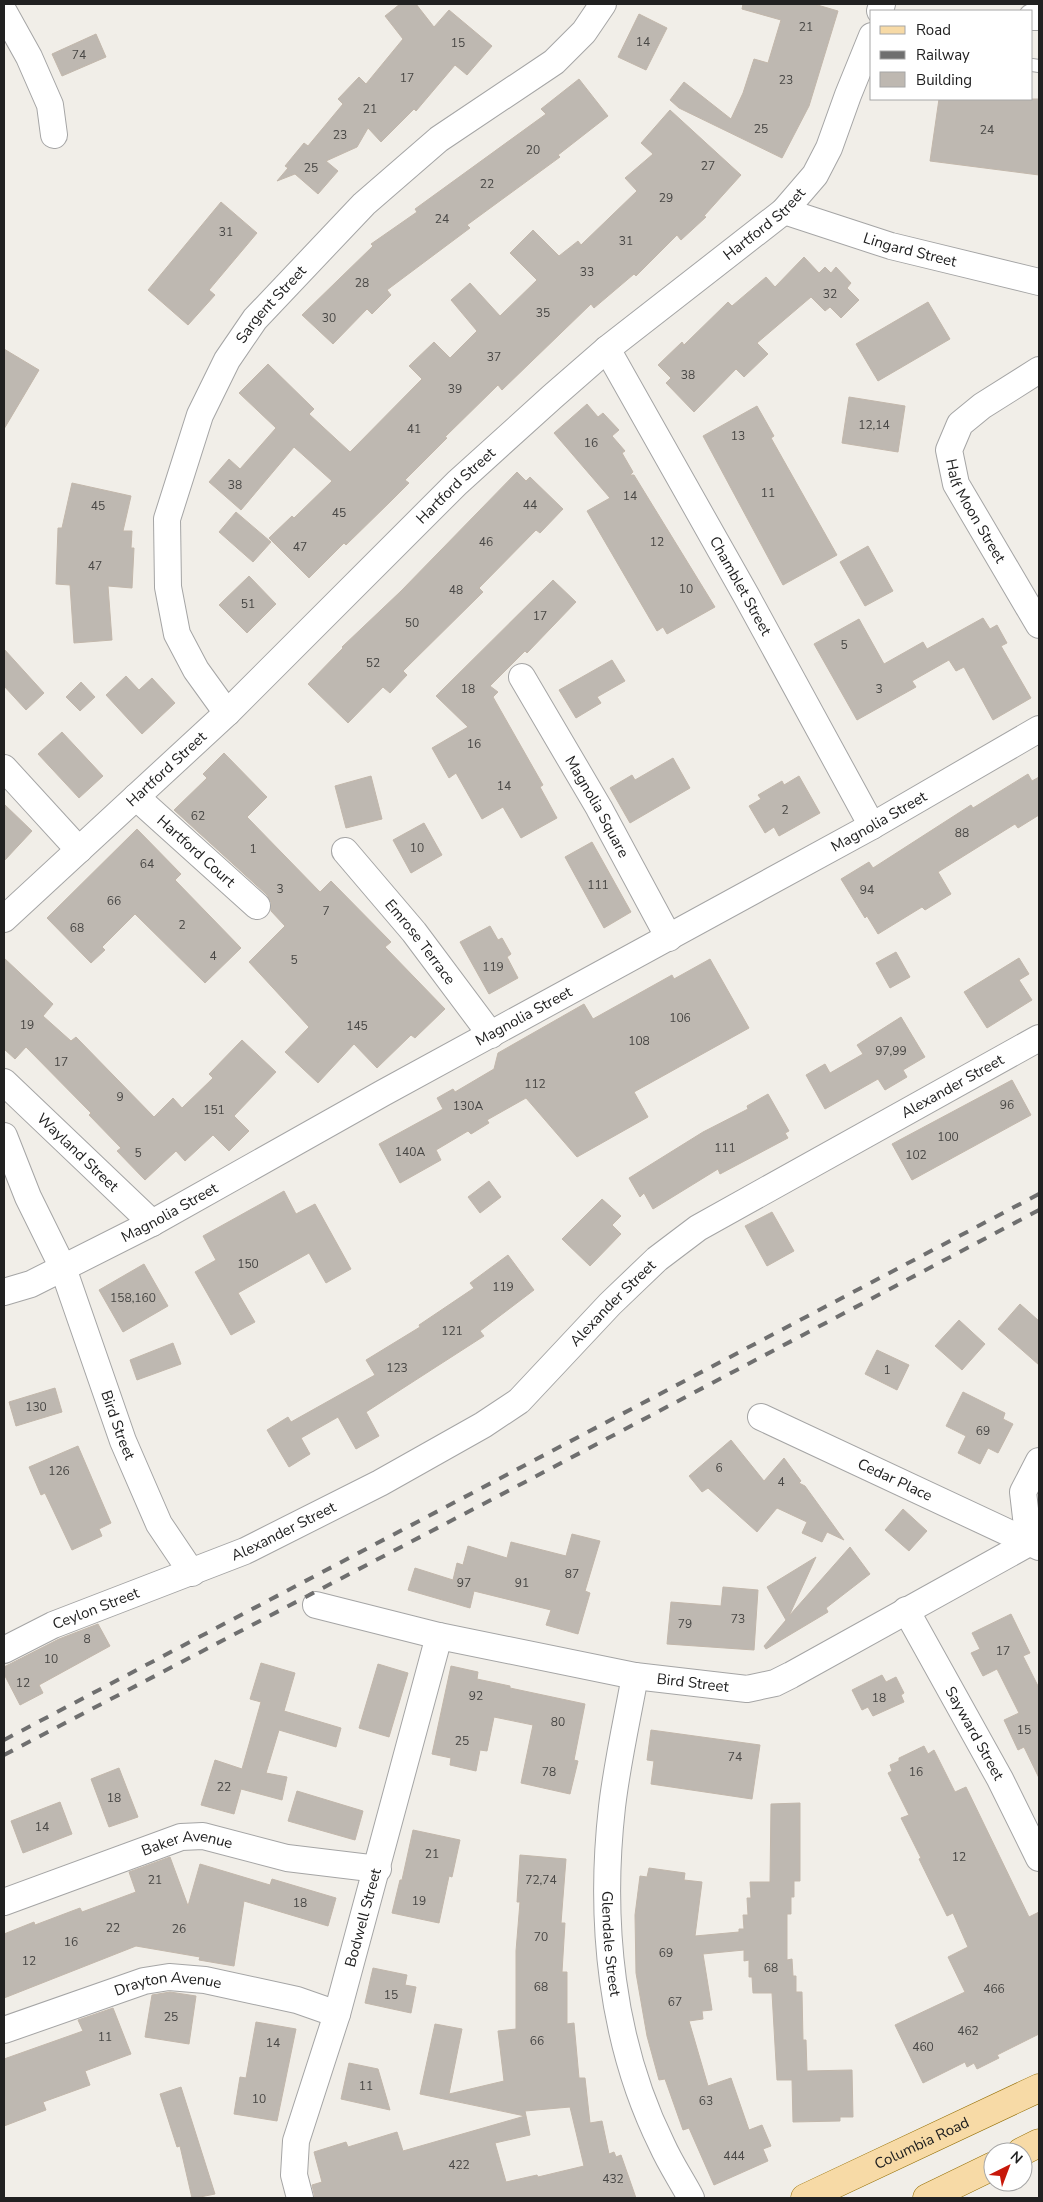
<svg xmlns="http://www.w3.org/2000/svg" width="1043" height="2202" viewBox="0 0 1043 2202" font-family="'Nunito Sans',sans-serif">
<rect width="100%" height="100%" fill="#f1eee8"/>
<!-- building -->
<g fill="#beb8b1" stroke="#c2b7ab" fill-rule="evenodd">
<polygon points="400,4 416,4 434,27 449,10 492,46 467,75 455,65 416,111 414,109 381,142 368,128 357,147 326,161 338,171 318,194 295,174 277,181 288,168 285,166 304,143 308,146 343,104 338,99 359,77 366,84 403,39 385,16"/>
<polygon points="743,4 814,4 838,11 809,106 782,158 679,108 670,100 684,82 731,119 743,93 754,59 768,63 781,20 742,9"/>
<polygon points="639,14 667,28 646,70 618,57"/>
<polygon points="96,34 106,57 62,76 52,54"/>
<polygon points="579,79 608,116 558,155 560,157 467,225 470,228 387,290 391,295 372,314 367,309 333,344 302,315 373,246 371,244 417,212 415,209 546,114 541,109"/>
<polygon points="939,99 1039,99 1039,175 930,161"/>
<polygon points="670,110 741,175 704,216 706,217 681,240 677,235 636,276 634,274 594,308 591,304 502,390 498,385 445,437 447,438 405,480 409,483 391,501 346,545 344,543 309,578 269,538 292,516 294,518 332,481 294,447 241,510 209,482 229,459 240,469 276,428 239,393 268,364 314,409 309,414 350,452 422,379 409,366 434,342 450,358 477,331 451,300 470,283 500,316 537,280 510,253 533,230 559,256 578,241 581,245 637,191 625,178 653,154 641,143"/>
<polygon points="221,202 257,233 209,290 215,295 188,325 148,290"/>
<polygon points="804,257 819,273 825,267 831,273 836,267 851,283 847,288 859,300 841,318 830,307 825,311 811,297 757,343 768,354 744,377 736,369 694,412 666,383 671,378 658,365 682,342 684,345 728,302 732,306 766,277 775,287"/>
<polygon points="928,302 950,339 878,381 856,344"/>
<polygon points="4,349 39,370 4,429"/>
<polygon points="849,397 905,406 898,452 842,443"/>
<polygon points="587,404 598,417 603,413 619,430 612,436 625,451 622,453 633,472 630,475 634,475 715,607 667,634 663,627 657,631 587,511 610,498 554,433"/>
<polygon points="757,406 774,436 771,438 837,555 783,585 703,436"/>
<polygon points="517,472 526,481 530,477 563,509 540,533 536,530 479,588 483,592 403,671 407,675 390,693 383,687 348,723 308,684 343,648 342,647 401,591"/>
<polygon points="72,483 131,496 123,531 132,531 131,548 134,548 132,588 108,586 112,640 74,643 70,585 56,584 58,528 62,528"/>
<polygon points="236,512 271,542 253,562 219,532"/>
<polygon points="868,546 893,591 865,606 840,562"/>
<polygon points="249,576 276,604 247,633 219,605"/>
<polygon points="553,580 576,602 527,653 525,651 490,686 498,692 493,697 543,785 540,787 557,818 521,838 503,807 482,819 456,773 449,778 432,748 468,727 436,696"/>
<polygon points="983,618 990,629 997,625 1007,643 1001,646 1031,698 993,720 964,667 956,671 949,660 912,681 916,687 857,720 814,644 859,619 884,664 923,642 927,649"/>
<polygon points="4,649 44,693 26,710 4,686"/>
<polygon points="612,660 625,681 597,697 601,703 576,718 559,690"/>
<polygon points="126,676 139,690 152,678 175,703 142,734 106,695"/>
<polygon points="81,682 95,697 80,711 66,697"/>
<polygon points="62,732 103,776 79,798 38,754"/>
<polygon points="224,753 267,797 247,817 320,892 331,881 391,942 385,947 445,1009 415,1038 411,1035 377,1068 354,1044 318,1083 285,1052 309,1027 249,962 285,926 271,911 271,902 267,895 174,810 207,778 203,774"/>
<polygon points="673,758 690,788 630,823 610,788 632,775 635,780"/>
<polygon points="1028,774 1032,781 1039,777 1039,815 1018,828 1015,824 938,872 951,894 925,910 922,907 878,934 867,916 865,918 841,879 869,862 873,868 971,805 973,808"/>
<polygon points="371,776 382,819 346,828 335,786"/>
<polygon points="799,776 820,813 779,836 774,827 765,833 749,806 761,799 758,795 782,781 784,785"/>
<polygon points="4,804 32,831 4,861"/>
<polygon points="424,823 442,855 411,873 393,840"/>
<polygon points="137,829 181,874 175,880 241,948 205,983 135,914 102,947 105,950 91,963 47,918"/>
<polygon points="592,842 631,912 604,928 565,857"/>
<polygon points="490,926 498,940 502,938 511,954 507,957 518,978 489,994 460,942"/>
<polygon points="896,952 910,977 890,988 876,963"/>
<polygon points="4,958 53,1004 43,1016 71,1041 76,1037 154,1117 173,1098 182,1108 213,1078 209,1074 242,1040 276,1072 234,1116 249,1131 229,1151 213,1135 185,1161 176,1151 145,1180 117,1151 121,1148 89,1115 91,1113 26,1047 15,1059 4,1049"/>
<polygon points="1019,958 1029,974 1019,980 1032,1000 987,1028 964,992"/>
<polygon points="710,959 749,1028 634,1092 648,1117 577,1157 526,1098 487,1120 489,1123 471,1134 468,1131 436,1150 441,1160 400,1183 379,1144 443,1109 437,1098 453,1089 455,1092 494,1069 498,1053 584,1004 593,1019 672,975 674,979"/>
<polygon points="901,1017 925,1057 903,1070 907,1077 885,1090 878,1079 825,1109 806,1075 825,1064 830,1073 863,1054 857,1045"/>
<polygon points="1012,1080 1031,1115 912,1180 892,1144"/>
<polygon points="768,1094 789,1131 785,1133 788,1138 720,1174 718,1169 653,1209 644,1193 640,1197 629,1178 703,1132 748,1109 747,1106"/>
<polygon points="489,1181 501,1197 480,1213 468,1197"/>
<polygon points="284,1191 296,1214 315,1204 351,1269 326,1283 309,1253 238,1293 255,1322 231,1335 195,1272 216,1260 203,1236"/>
<polygon points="602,1199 621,1216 612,1225 621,1234 590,1266 562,1239"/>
<polygon points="772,1212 794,1251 767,1266 745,1226"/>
<polygon points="508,1255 534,1290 480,1331 484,1336 366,1412 379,1436 356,1449 338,1417 301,1438 310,1454 289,1467 267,1430 288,1417 291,1422 375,1375 366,1360 420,1327 419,1325 474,1288 470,1283"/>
<polygon points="144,1264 168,1306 123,1332 99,1290"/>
<polygon points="1020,1304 1039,1321 1039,1365 998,1329"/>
<polygon points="959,1320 985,1344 962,1370 935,1346"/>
<polygon points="173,1343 181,1364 137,1380 130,1360"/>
<polygon points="877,1350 909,1365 897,1390 865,1374"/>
<polygon points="55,1388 62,1412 16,1426 9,1402"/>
<polygon points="963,1392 1005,1413 1003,1419 1013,1424 998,1453 988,1448 980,1464 958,1453 966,1436 946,1426"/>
<polygon points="731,1440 764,1481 784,1458 801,1481 799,1483 805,1486 844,1540 827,1532 822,1542 802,1533 807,1522 777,1508 757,1532 708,1488 702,1492 689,1476"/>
<polygon points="78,1446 111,1523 99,1529 102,1536 72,1550 45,1493 41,1495 29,1467"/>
<polygon points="903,1509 927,1531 909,1551 885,1530"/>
<polygon points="572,1534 600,1541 585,1591 590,1593 578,1634 546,1625 551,1610 474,1591 470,1608 408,1590 415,1568 453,1580 457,1563 463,1565 468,1546 507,1558 511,1542 566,1556"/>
<polygon points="850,1547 870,1574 826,1608 828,1612 766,1649 764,1646 786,1620 767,1587 816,1557 789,1616"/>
<polygon points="723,1587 758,1590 754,1650 667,1644 671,1602 721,1606"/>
<polygon points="1011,1614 1030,1653 1023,1656 1039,1688 1039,1778 1024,1747 1018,1750 1004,1720 1019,1713 997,1669 983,1676 971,1653 980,1649 972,1633"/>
<polygon points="98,1624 110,1646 39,1685 43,1693 20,1705 4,1674 4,1667 59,1639"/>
<polygon points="261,1663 295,1673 284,1711 341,1728 336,1747 279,1730 266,1773 287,1777 282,1800 241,1789 234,1814 201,1805 215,1760 242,1769 261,1702 250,1699"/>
<polygon points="378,1664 408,1673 389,1737 359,1728"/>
<polygon points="451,1666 478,1672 477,1679 510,1686 510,1688 585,1704 574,1760 578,1761 570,1794 521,1783 533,1725 494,1717 487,1751 480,1750 476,1771 450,1765 451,1758 432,1754"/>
<polygon points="882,1675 886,1682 896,1677 904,1693 901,1695 904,1702 873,1716 868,1707 862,1710 852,1690"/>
<polygon points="651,1730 760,1745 752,1799 651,1784 654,1761 647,1760"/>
<polygon points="924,1746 928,1754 934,1750 955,1792 966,1787 1029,1917 1039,1912 1039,2034 997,2055 999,2058 977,2069 974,2063 967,2067 965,2062 923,2083 895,2025 965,1992 948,1957 968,1947 953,1913 947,1916 919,1859 921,1858 901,1818 909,1815 888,1773 892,1771 890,1765 899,1761 899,1758"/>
<polygon points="119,1768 138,1817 109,1827 91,1779"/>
<polygon points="297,1791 363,1811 355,1840 288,1821"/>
<polygon points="60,1802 72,1834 23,1853 11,1821"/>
<polygon points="800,1803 800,1881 794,1881 794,1897 791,1897 791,1914 787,1914 787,1960 792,1959 793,1976 796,1976 796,1992 802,1992 803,2040 806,2040 807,2071 852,2070 853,2117 840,2117 840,2121 793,2122 792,2080 777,2080 772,1993 753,1993 752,1977 749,1977 749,1960 744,1961 744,1950 703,1954 712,2010 702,2011 703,2019 689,2021 708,2086 731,2078 749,2130 762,2125 771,2146 763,2149 768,2161 714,2185 689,2128 683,2130 665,2079 659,2080 647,2036 636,1973 635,1915 640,1876 647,1877 649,1868 685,1873 684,1880 702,1882 695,1936 739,1932 739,1929 744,1929 743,1915 748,1915 747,1898 751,1898 750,1882 770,1882 771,1804"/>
<polygon points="413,1830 460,1840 452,1877 449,1876 439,1923 392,1913 400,1880 402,1880"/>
<path d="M520,1855L566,1859L561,1923H565L562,1972H567V2024L574,2023L579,2078H585L590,2123L602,2121L609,2154L614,2152L616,2157L621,2155L636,2198H315L312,2185L322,2182L314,2152L346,2142L348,2147L397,2132L403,2151L525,2116L420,2094L435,2024L462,2029L449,2094L504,2081L498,2031L516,2029V1951L520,1902H517ZM570,2107L584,2166L538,2177L537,2175L506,2182L495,2143L530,2135L525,2111Z"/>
<polygon points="170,1857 188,1906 200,1864 270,1885 272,1879 336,1898 328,1926 244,1901 234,1966 199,1960 200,1957 136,1946 4,1998 4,1934 34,1922 35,1925 80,1908 82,1912 136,1892 129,1872"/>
<polygon points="373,1968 407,1975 405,1985 416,1987 411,2013 365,2003"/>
<polygon points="170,1992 196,1996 189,2044 145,2037 152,1995"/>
<polygon points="113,2008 131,2054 85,2071 90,2085 43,2102 46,2110 4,2126 4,2059 83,2031 78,2020"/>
<polygon points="256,2022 296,2029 277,2121 234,2114 240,2077 246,2078"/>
<polygon points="349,2063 378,2069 390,2110 341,2099"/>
<polygon points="181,2087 215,2194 195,2198 192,2198 180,2146 177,2147 160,2094"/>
</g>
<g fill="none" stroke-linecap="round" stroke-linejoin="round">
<defs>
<polyline id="service" points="1032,65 1039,66"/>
<g id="minor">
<polyline points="880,11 882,4"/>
<polyline points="4,12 29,57 50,105 54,135"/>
<polyline points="1032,17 1039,17"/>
<path id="s1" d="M784,211L891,246L1039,282"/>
<path id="s2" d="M607,349L747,597L872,826"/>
<path id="s3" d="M1039,370L982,406L960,424L949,450L956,484L1039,625"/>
<path id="s4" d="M522,677L599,808L669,938"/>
<path id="s5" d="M227,713L196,670L177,634L168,587L167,519L200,415L227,360L255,319L364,204L439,139L554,62L584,32L603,4"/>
<polyline points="4,768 79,850"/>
<path id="s6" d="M136,797L257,906"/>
<path id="s7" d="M345,851L414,932L491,1035"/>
<path id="s8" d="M4,919L227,713L457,483L552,397L607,349L784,211L815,175L829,148L848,95L872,36"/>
<path id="s9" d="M4,1082L152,1223"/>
<path id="s10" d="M4,1136L28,1197L63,1268L123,1441L159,1524L192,1573"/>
<path id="s11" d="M4,1292L31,1284L152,1223L383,1093L872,826L1039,729"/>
<path id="s12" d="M761,1417L1039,1547"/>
<polyline points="1029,1543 1023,1492 1039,1461"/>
<path id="s13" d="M316,1605L439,1636L635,1676L747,1689L775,1683L791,1675L1029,1543L1039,1540"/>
<path id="s14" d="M906,1610L1000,1779L1039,1858"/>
<path id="s15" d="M4,1650L53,1625L245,1551L380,1483L483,1425L519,1401L610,1304L657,1259L698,1228L1039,1038"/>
<path id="s16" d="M635,1676C627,1720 617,1764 612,1807C599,1921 611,2042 662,2145C670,2163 682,2181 691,2198"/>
<path id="s17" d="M4,1902L181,1837L203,1836L287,1858L378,1869"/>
<path id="s18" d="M4,2030L144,1981L169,1977L205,1980L297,2000L337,2014"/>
<path id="s19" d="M300,2198L294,2175L296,2141L337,2014L439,1636"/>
</g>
<g id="primary">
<polyline points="1021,2152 1039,2143"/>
<path id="s20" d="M805,2198L1039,2088"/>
<polyline points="927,2198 993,2166"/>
</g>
</defs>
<!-- service casing -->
<use href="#service" stroke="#a5a5a5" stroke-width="14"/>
<!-- minor casing -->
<use href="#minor" stroke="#a5a5a5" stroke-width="28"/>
<!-- primary casing -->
<use href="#primary" stroke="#967108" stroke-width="29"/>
<!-- service -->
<use href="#service" stroke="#fff" stroke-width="12"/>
<!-- minor -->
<use href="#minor" stroke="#fff" stroke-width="26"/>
<!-- primary -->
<use href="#primary" stroke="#f7daa6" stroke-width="28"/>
<!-- rail -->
<g stroke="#6f6f6f" stroke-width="4" stroke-dasharray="10 10" stroke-linecap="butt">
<polyline points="4,1740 1039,1194"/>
<polyline points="4,1755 527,1481 1039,1210"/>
</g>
</g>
<g text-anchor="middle" stroke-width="5" stroke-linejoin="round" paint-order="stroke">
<!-- number labels -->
<g font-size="12" fill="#484745">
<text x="806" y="31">21</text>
<text x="643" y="46">14</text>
<text x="458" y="47">15</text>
<text x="79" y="59">74</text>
<text x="407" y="82">17</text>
<text x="786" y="84">23</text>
<text x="370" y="113">21</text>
<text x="761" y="133">25</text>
<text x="987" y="134">24</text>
<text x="340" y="139">23</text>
<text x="533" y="154">20</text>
<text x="708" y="170">27</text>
<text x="311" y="172">25</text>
<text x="487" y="188">22</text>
<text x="666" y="202">29</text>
<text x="442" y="223">24</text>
<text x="226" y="236">31</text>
<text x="626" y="245">31</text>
<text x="587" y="276">33</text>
<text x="362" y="287">28</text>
<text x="830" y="298">32</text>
<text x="543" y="317">35</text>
<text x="329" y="322">30</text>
<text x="494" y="361">37</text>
<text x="688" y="379">38</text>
<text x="455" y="393">39</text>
<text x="874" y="429">12,14</text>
<text x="414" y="433">41</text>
<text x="738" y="440">13</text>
<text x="591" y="447">16</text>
<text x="235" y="489">38</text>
<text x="768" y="497">11</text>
<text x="630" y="500">14</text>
<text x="530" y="509">44</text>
<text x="98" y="510">45</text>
<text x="339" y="517">45</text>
<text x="486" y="546">46</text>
<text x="657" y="546">12</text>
<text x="300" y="551">47</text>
<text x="95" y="570">47</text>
<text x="686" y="593">10</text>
<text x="456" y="594">48</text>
<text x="248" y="608">51</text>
<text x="540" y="620">17</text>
<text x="412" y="627">50</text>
<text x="844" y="649">5</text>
<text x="373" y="667">52</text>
<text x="468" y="693">18</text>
<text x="879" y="693">3</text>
<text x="474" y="748">16</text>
<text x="504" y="790">14</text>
<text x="785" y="814">2</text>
<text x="198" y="820">62</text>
<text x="962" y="837">88</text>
<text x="417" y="852">10</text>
<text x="253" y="853">1</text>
<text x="147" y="868">64</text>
<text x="598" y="889">111</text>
<text x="280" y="893">3</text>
<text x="867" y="894">94</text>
<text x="114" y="905">66</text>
<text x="326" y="915">7</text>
<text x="182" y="929">2</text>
<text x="77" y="932">68</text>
<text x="213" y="960">4</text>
<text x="294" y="964">5</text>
<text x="493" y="971">119</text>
<text x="680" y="1022">106</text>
<text x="27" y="1029">19</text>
<text x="357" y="1030">145</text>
<text x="639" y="1045">108</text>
<text x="891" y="1055">97,99</text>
<text x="61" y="1066">17</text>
<text x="535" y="1088">112</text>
<text x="120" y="1101">9</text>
<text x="1007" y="1109">96</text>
<text x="468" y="1110">130A</text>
<text x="214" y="1114">151</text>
<text x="948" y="1141">100</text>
<text x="725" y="1152">111</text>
<text x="410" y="1156">140A</text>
<text x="138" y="1157">5</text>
<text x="916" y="1159">102</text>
<text x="248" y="1268">150</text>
<text x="503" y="1291">119</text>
<text x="133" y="1302">158,160</text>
<text x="452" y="1335">121</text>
<text x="397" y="1372">123</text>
<text x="887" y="1374">1</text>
<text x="36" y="1411">130</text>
<text x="983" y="1435">69</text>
<text x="719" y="1472">6</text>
<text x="59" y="1475">126</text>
<text x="781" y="1486">4</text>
<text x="572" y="1578">87</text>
<text x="464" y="1587">97</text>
<text x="522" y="1587">91</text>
<text x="738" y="1623">73</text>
<text x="685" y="1628">79</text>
<text x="87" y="1643">8</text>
<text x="1003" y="1655">17</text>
<text x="51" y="1663">10</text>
<text x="23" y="1687">12</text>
<text x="476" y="1700">92</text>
<text x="879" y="1702">18</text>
<text x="558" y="1726">80</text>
<text x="1024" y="1734">15</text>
<text x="462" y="1745">25</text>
<text x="735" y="1761">74</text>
<text x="549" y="1776">78</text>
<text x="916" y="1776">16</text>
<text x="224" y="1791">22</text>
<text x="114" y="1802">18</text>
<text x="42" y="1831">14</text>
<text x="432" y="1858">21</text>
<text x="959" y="1861">12</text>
<text x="155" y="1884">21</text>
<text x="541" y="1884">72,74</text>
<text x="419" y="1905">19</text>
<text x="300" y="1907">18</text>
<text x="113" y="1932">22</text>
<text x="179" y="1933">26</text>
<text x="541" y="1941">70</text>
<text x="71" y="1946">16</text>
<text x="666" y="1957">69</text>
<text x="29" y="1965">12</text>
<text x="771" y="1972">68</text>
<text x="541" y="1991">68</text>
<text x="994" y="1993">466</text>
<text x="391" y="1999">15</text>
<text x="675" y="2006">67</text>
<text x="171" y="2021">25</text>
<text x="968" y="2035">462</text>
<text x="105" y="2041">11</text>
<text x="537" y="2045">66</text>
<text x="273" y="2047">14</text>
<text x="923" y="2051">460</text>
<text x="366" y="2090">11</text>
<text x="259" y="2103">10</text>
<text x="706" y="2105">63</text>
<text x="734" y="2160">444</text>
<text x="459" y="2169">422</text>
<text x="613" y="2183">432</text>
</g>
<!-- street labels -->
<g font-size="15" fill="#212121" stroke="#fff">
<text dy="5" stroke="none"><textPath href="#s8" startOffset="1031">Hartford Street</textPath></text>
<text dy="5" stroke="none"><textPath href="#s1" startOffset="132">Lingard Street</textPath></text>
<text dy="5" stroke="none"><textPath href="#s5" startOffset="451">Sargent Street</textPath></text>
<text dy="5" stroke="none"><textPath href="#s8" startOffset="626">Hartford Street</textPath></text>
<text dy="5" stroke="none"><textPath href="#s3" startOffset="191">Half Moon Street</textPath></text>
<text dy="5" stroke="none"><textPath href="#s2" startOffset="272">Chamblet Street</textPath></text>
<text dy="5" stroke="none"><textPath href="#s8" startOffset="221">Hartford Street</textPath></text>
<text dy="5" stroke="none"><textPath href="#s4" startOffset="150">Magnolia Square</textPath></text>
<text dy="5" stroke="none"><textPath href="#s11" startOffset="994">Magnolia Street</textPath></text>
<text dy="5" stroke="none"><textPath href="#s6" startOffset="81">Hartford Court</textPath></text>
<text dy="5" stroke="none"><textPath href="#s7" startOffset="118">Emrose Terrace</textPath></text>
<text dy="5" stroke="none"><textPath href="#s11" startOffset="589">Magnolia Street</textPath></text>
<text dy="5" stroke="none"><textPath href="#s15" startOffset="1114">Alexander Street</textPath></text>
<text dy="5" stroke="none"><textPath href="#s9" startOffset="102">Wayland Street</textPath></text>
<text dy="5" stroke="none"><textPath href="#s11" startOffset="184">Magnolia Street</textPath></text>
<text dy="5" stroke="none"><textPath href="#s15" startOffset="709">Alexander Street</textPath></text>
<text dy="5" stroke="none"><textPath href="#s10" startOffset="311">Bird Street</textPath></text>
<text dy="5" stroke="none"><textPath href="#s12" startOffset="148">Cedar Place</textPath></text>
<text dy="5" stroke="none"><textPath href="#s15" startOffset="304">Alexander Street</textPath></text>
<text dy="5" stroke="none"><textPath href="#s15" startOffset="101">Ceylon Street</textPath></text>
<text dy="5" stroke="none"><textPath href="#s13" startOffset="385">Bird Street</textPath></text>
<text dy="5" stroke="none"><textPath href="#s14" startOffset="141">Sayward Street</textPath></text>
<text dy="5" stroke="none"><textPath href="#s17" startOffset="194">Baker Avenue</textPath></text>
<text dy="5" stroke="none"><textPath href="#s19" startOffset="291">Bodwell Street</textPath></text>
<text dy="5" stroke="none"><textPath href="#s16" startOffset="270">Glendale Street</textPath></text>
<text dy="5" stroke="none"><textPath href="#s18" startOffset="172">Drayton Avenue</textPath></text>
<text dy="5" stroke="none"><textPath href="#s20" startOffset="129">Columbia Road</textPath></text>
</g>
</g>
<!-- border -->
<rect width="1043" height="2202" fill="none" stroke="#212121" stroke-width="10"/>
<!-- legend -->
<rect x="870" y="10" width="162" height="90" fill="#ffffff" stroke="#a6a6a6"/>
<rect x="880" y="26" width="25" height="8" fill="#f7daa6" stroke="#a6a6a6"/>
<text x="916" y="35" font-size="15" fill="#212121">Road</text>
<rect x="880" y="51" width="25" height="8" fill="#6f6f6f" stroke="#a6a6a6"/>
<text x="916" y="60" font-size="15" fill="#212121">Railway</text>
<rect x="880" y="72" width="25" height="15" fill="#beb8b1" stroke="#a6a6a6"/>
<text x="916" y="85" font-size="15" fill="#212121">Building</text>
<!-- north arrow -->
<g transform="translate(1008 2167) rotate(42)"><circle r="24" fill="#ffffff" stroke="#a6a6a6"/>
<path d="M0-4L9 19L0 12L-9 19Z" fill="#c7180a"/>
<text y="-8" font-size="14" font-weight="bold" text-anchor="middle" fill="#212121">N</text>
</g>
</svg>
